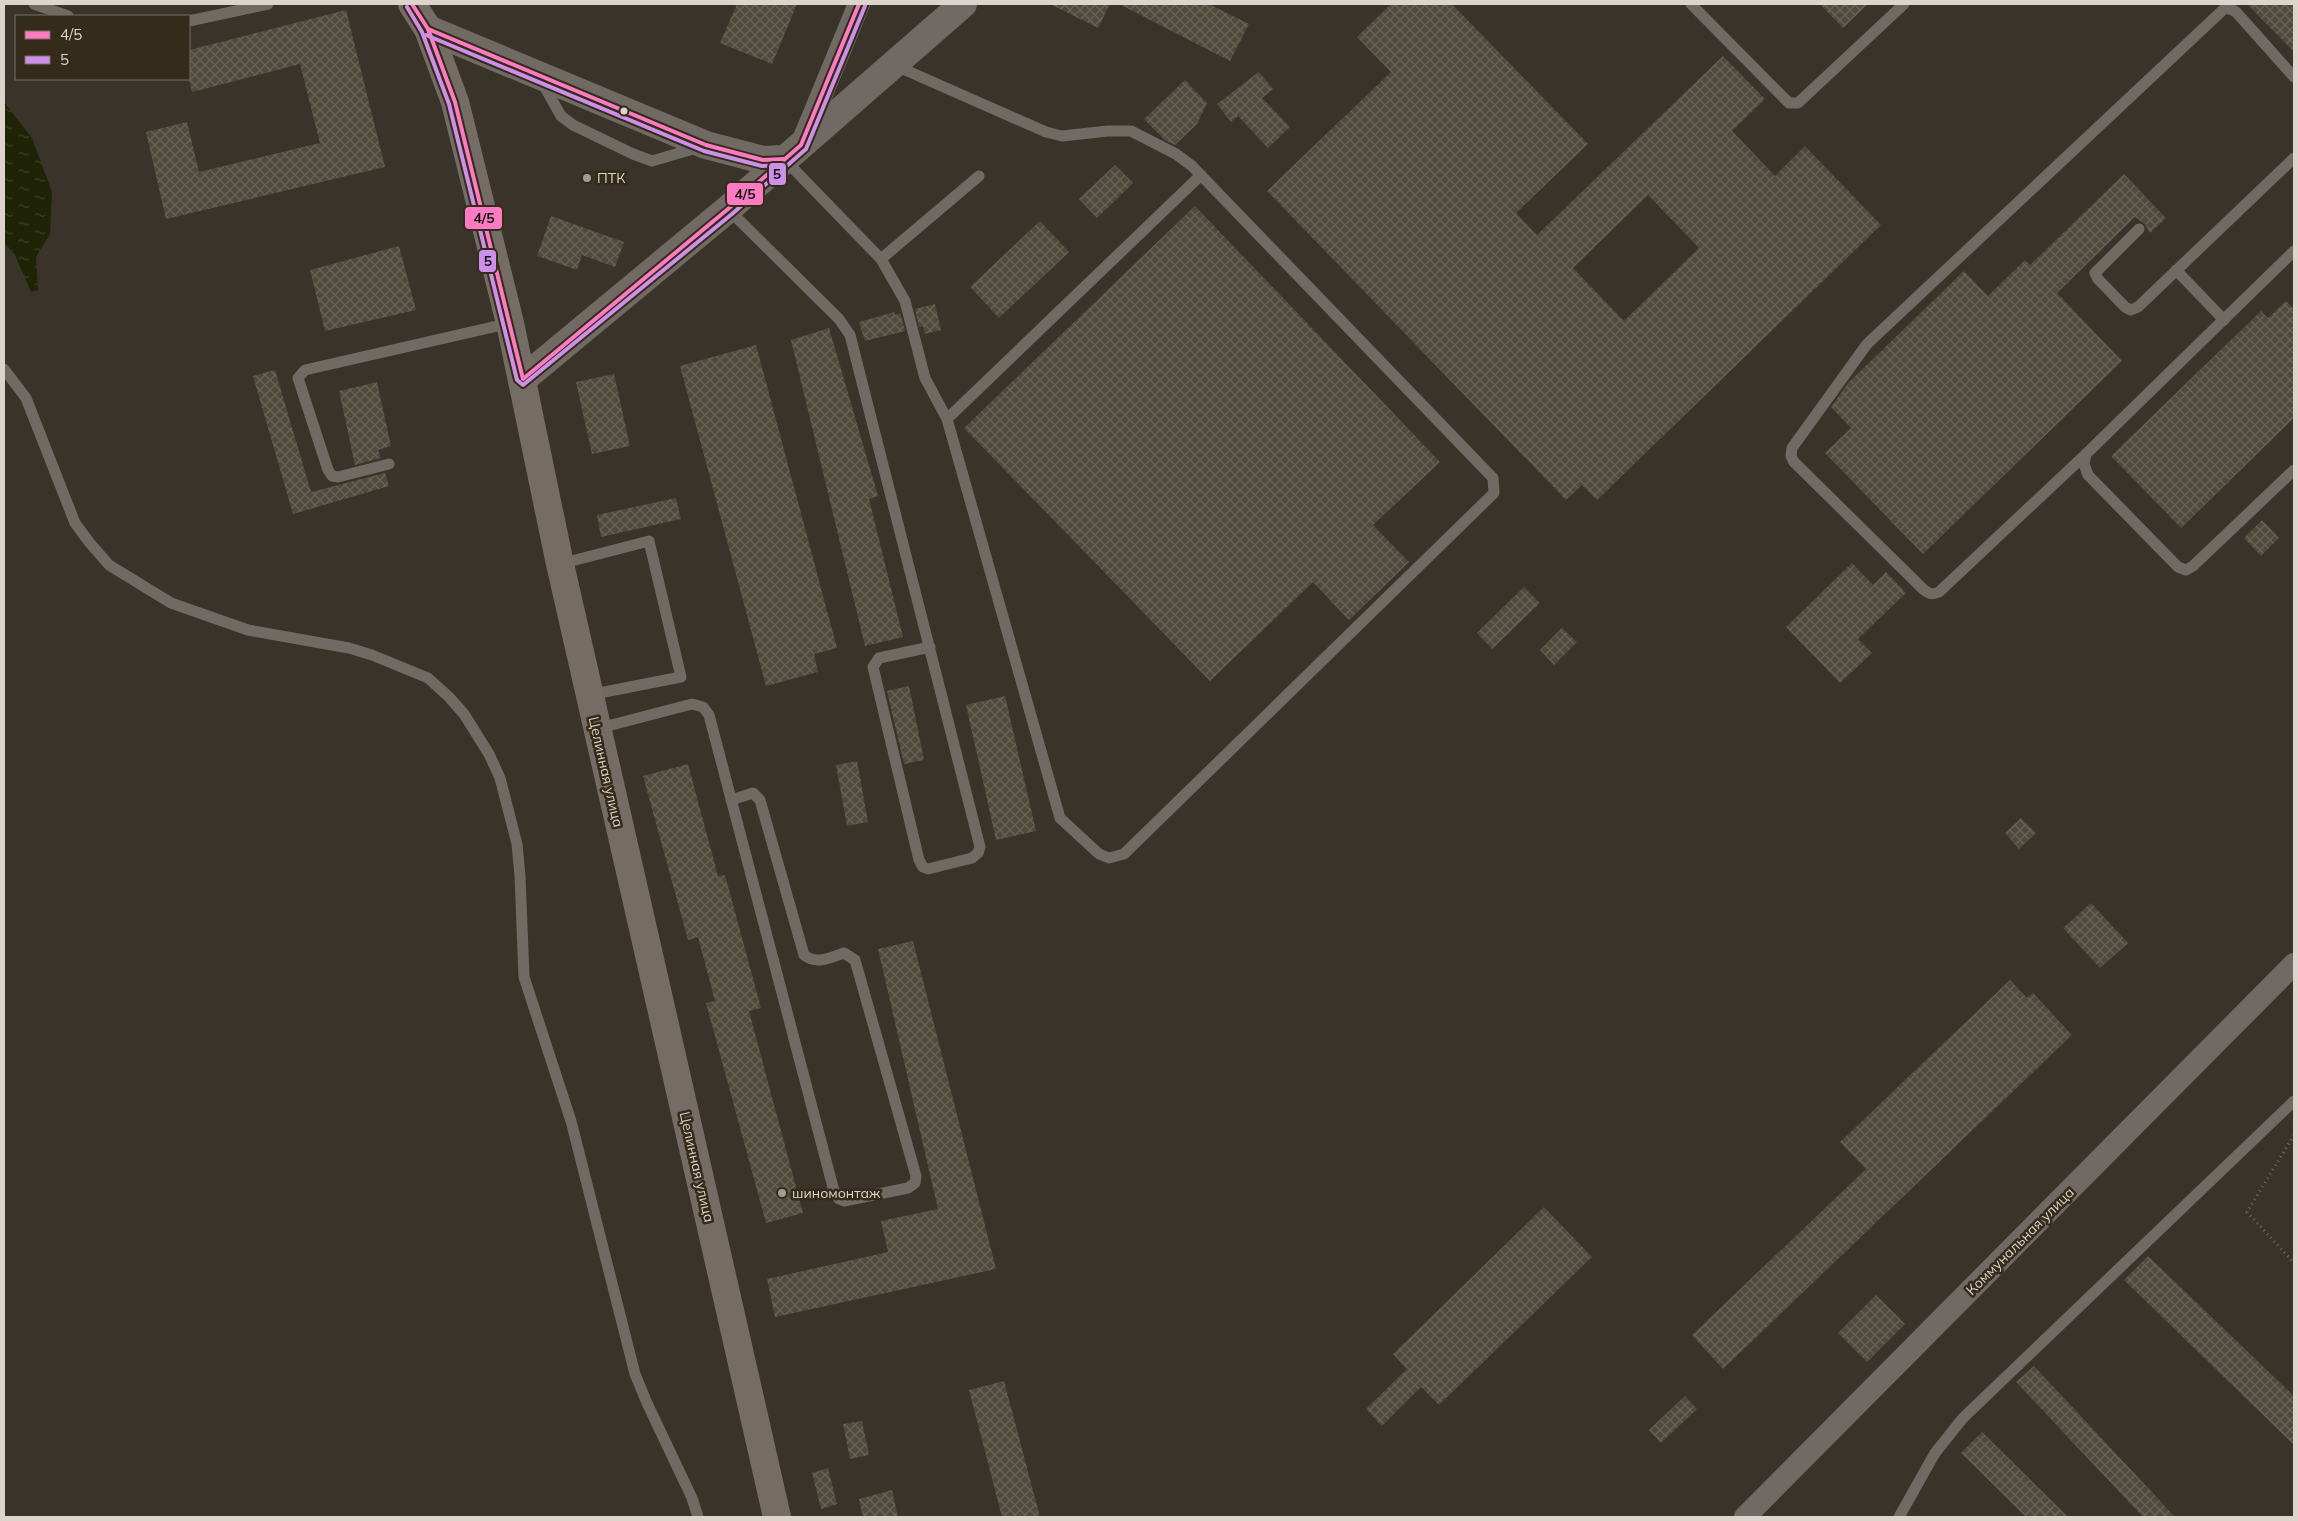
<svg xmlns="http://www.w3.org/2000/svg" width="2298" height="1521" viewBox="0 0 2298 1521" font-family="Mulish,sans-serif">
<defs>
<pattern id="water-ripples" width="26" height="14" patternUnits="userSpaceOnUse" patternTransform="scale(1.25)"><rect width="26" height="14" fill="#1e2405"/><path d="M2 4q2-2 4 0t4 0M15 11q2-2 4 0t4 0" fill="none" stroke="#3e4328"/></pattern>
<pattern id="building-cross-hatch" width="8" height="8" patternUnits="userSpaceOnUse" patternTransform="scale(1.25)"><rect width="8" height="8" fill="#4e4a3c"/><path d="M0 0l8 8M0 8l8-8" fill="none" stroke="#676357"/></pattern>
</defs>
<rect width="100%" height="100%" fill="#393329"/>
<!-- water -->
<polygon fill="url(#water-ripples)" points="4,102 32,138 52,192 50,234 36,257 38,290 31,292 15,255 4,242"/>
<!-- building -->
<g fill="url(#building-cross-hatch)" fill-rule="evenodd">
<polygon points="737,4 797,4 772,64 720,43"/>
<polygon points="1050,4 1110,4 1098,28"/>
<polygon points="1119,4 1209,4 1249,24 1230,61"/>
<path d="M1391,4H1452L1588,144L1516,213L1537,235L1723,56L1765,99L1732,131L1775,176L1805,146L1881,225L1597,500L1582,485L1566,500L1267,191L1391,72L1357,37ZM1648,195L1699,248L1624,321L1573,268Z"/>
<polygon points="1820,4 1868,4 1843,28"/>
<polygon points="2247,4 2294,4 2294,52"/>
<polygon points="346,10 385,167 166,219 146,132 187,122 199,172 320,143 300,64 192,92 189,79 189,50"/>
<polygon points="1259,72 1273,89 1262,98 1290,127 1268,148 1238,116 1231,122 1217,104"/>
<polygon points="1185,80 1207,103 1197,124 1175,145 1165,140 1144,119"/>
<polygon points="1115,165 1133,183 1097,218 1079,199"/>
<polygon points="2124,174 2166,218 2150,233 2145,224 2135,217 2057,293 2122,361 1923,554 1825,453 1851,428 1831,407 1848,383 1964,271 1988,296 2025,260 2030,265"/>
<polygon points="1195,206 1440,462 1373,525 1409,562 1349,620 1313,582 1210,681 964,428"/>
<polygon points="551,216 624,242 615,267 582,255 577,270 537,256"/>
<polygon points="1040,221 1069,252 999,318 970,287"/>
<polygon points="399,246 416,310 325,331 310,270"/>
<polygon points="2286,301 2294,309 2294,418 2181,528 2111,456 2261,311 2268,318"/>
<polygon points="935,304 941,330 925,334 923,326 919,327 915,309"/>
<polygon points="894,312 895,315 900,313 905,331 865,341 859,322"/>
<polygon points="829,328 878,496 869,499 903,637 865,646 791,340"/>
<polygon points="756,345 837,648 814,654 818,672 766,686 680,366"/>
<polygon points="275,370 311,492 385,473 389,486 293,514 253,376"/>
<polygon points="614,374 630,446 592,454 576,382"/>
<polygon points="377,382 391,446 378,450 381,458 355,465 339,391"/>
<polygon points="676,498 681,519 601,537 597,515"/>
<polygon points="2262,520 2279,538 2261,556 2244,538"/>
<polygon points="1852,563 1873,585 1886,572 1906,593 1858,639 1872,653 1840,683 1786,627"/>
<polygon points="1524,587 1540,603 1492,649 1477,633"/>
<polygon points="1562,628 1577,642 1554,665 1540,650"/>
<polygon points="909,686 924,760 904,764 887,691"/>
<polygon points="1005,696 1036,831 996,840 966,705"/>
<polygon points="857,761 868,822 847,826 836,765"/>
<polygon points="688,764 718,876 725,875 761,1008 749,1011 803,1213 766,1223 706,1003 715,1001 698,937 688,940 643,776"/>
<polygon points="2021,818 2036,833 2019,849 2005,833"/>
<polygon points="2091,903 2128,943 2100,968 2063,928"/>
<polygon points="913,941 996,1269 775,1317 767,1279 888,1252 881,1221 938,1209 878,949"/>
<polygon points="2010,980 2027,998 2033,993 2072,1035 1723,1369 1692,1335 1866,1169 1840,1142"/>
<polygon points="1544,1207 1592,1257 1439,1405 1421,1387 1382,1426 1366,1409 1407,1369 1393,1354"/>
<polygon points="2148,1256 2294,1396 2294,1445 2124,1280"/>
<polygon points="1876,1295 1905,1324 1867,1362 1838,1333"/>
<polygon points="2034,1366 2175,1517 2143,1517 2016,1382"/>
<polygon points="1004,1381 1040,1517 1002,1517 969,1390"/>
<polygon points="1685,1396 1697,1409 1661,1443 1649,1430"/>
<polygon points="862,1421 869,1455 850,1459 843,1424"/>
<polygon points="1982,1432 2068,1517 2026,1517 1961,1453"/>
<polygon points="828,1468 837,1504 821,1509 812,1473"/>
<polygon points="892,1490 898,1517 863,1517 859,1499"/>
</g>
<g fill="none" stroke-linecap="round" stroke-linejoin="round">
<!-- path -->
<polyline stroke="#706b65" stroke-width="3" stroke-dasharray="1 4" stroke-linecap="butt" points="2294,1135 2247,1212 2294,1263"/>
<!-- service -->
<g stroke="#716a64" stroke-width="11">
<polyline points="34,4 68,16"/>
<polyline points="1691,4 1779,93 1789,103 1798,103 1904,4"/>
<polyline points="189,21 268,4"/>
<polyline points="542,82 561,116 573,125 633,154 652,161 700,147"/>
<polyline points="784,159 881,259 905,301 925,378 947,419 1060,818 1099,854 1109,858 1124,854 1494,493 1493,478 1192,166 1176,154 1131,131 1108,131 1062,136 1046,132 894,65"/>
<polyline points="728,209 839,319 850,335 980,847 978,853 972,858 928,869 923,867 919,860 873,667 879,658 930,647"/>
<polyline points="2139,229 2095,273 2098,279 2125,307 2131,310 2138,307 2294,158"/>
<polyline points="2294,251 2086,454 2084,464 2088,475 2178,567 2186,570 2193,566 2294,470"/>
<polyline points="881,259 979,176"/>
<polyline points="2176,270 2224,320"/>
<polyline points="4,369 26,398 75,523 89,542 109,565 171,603 248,630 349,648 372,655 428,678 449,697 464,714 489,754 500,778 517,844 520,876 524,977 571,1121 635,1374 647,1403 692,1498 698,1517"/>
<polyline points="947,419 1201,175"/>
<path d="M2086,454L1939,592C1932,595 1929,594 1923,589L1794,462L1791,456L1792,448L1867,344L2225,8L2233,10L2237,13L2294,77"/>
<polyline points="389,464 338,477 332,476 328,470 298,378 305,370 510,323"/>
<polyline points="560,564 649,541 681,677 589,695"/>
<path d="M596,729L692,704L703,707L709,715L834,1191L839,1199L844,1201L908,1188L915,1183L916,1176L855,960L844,953C829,958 817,965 804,955L760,800L753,793L731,800"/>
<polyline points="1899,1517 1935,1453 1963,1418 2294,1101"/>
</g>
<!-- minor -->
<g stroke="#716a64" stroke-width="22">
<polyline points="801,145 859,4"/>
<polyline points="1745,1517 2294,964"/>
</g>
<!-- tertiary -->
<g stroke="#716a64" stroke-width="28">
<polyline points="428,29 706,145 763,160 784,159"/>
<polyline points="523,379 728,209 963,4"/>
</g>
<!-- secondary -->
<polyline stroke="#746c65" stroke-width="28" points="412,4 428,29 455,102 510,323 560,564 777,1517"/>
<defs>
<g id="bus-1">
<polyline points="412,4 428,29 455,102 523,379 728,209 801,145 859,4"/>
<polyline points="428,29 706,145 763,160 784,159"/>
</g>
<g id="bus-2">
<polyline points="407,7 422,32 449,104 517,380 523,385 732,214 806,149 865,6"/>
<polyline points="426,35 704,151 762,166 784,165"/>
</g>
</defs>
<!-- bus-1 casing -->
<use href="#bus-1" stroke="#342b1a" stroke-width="8"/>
<!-- bus-2 casing -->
<use href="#bus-2" stroke="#342b1a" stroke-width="8"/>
<!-- bus-1 -->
<use href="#bus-1" stroke="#fe7ac1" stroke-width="4"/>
<!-- bus-2 -->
<use href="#bus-2" stroke="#ce8fe9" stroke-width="4"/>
</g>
<!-- markers -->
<circle fill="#dcd5cb" stroke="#342b1a" stroke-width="2" cx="624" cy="111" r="4.5"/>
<g fill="#a39c92" stroke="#342b1a" stroke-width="2">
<circle cx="587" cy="178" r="5"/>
<circle cx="782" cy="1193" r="5"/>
</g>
<g text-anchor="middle" stroke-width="5" stroke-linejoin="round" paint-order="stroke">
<!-- poi labels -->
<g font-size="14" fill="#dcd5cb" stroke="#342b1a" text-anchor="start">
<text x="597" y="183">ПТК</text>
<text x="792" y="1198">шиномонтаж</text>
</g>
<!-- street labels -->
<g font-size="14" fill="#dcd5cb" stroke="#342b1a">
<text transform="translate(606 772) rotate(77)" y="5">Целинная улица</text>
<text transform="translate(697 1167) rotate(77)" y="5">Целинная улица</text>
<text transform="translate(2020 1241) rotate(-45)" y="5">Коммунальная улица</text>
</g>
</g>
<g stroke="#342b1a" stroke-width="2">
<rect x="768" y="162" width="19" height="24" rx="5" fill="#ce8fe9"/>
<rect x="726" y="182" width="38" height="24" rx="5" fill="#fe7ac1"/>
<rect x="464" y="206" width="39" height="24" rx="5" fill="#fe7ac1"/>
<rect x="478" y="249" width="19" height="24" rx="5" fill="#ce8fe9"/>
</g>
<g font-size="14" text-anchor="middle" font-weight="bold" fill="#111">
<text x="777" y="179">5</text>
<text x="745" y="199">4/5</text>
<text x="484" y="223">4/5</text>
<text x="488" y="266">5</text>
</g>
<!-- border -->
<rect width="2298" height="1521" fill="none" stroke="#dcd5cb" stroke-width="10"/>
<!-- legend -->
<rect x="15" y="15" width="175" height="65" fill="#342b1a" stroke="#776f61"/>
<rect x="25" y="31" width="25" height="8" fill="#fe7ac1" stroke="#776f61"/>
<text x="60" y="40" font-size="15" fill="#dcd5cb">4/5</text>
<rect x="25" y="56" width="25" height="8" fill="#ce8fe9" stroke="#776f61"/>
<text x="60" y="65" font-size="15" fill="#dcd5cb">5</text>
</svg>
